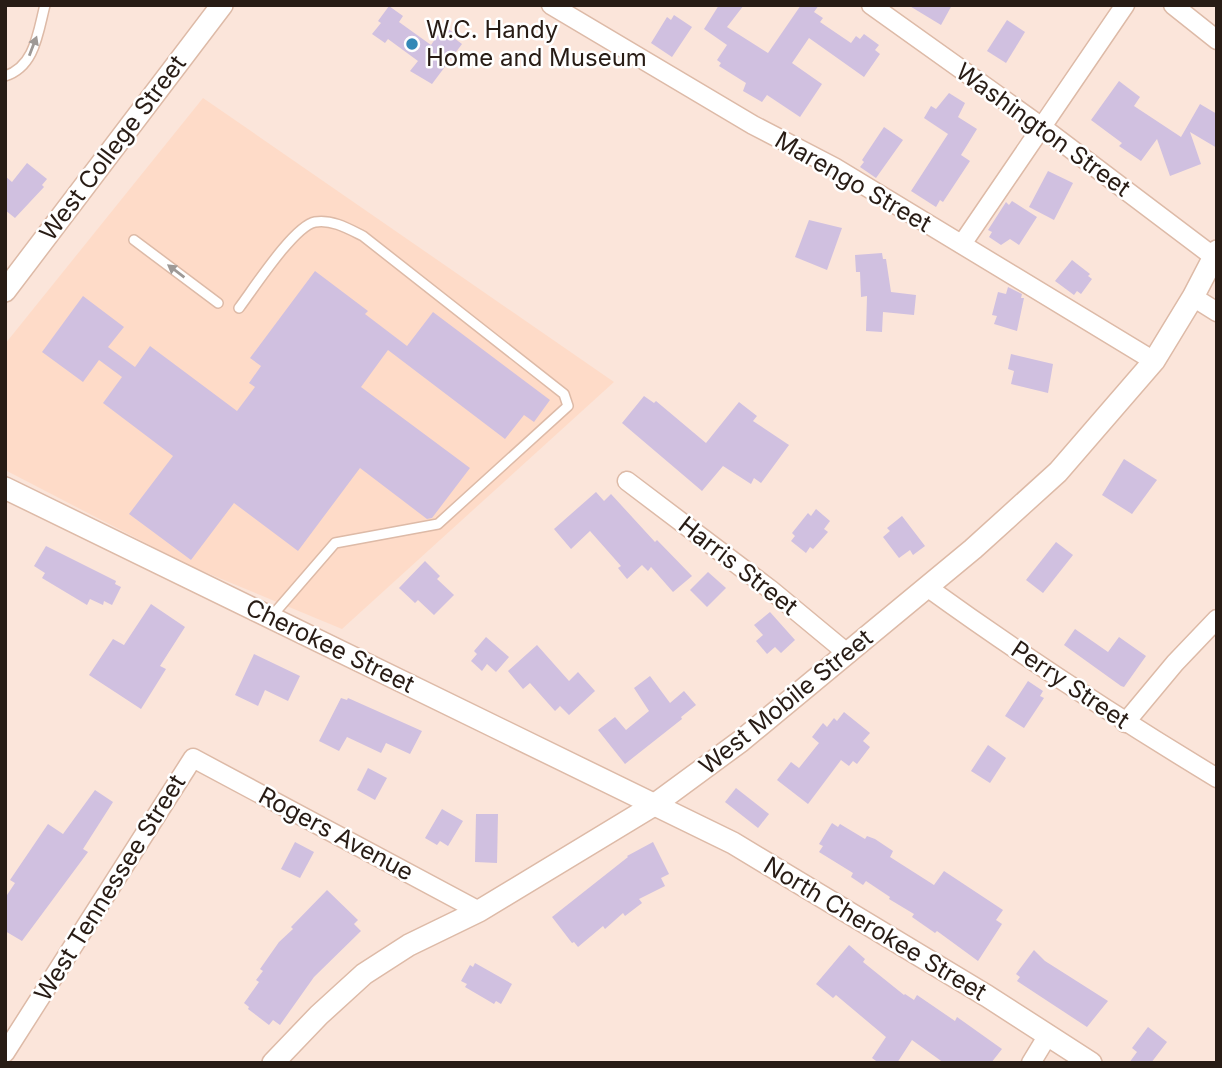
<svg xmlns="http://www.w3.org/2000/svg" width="1222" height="1068" viewBox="0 0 1222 1068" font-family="Inter,sans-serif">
<rect width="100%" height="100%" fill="#fbe5da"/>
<!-- built -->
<polygon fill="#fedbc8" points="203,98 614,382 342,629 190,566 5,470 5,344"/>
<!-- building -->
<g fill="#d0c0e0">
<polygon points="719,5 744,5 727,27 768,53 801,5 819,5 814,12 823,18 820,22 851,43 856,36 860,39 864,34 879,45 875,50 880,54 864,77 809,38 792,63 822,84 800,117 767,95 762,102 743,91 746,83 719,66 721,63 717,60 727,45 704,29"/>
<polygon points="908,5 952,5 941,25"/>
<polygon points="389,6 403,16 399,22 431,45 444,26 457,35 454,38 462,44 432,84 410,71 418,61 388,39 385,43 372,34 381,23 378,21"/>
<polygon points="674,15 692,27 672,57 651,43 667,17 671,20"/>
<polygon points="1007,20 1025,32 1006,63 987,51"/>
<polygon points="1119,81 1140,97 1134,106 1181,137 1200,104 1217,114 1217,148 1190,132 1201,164 1170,176 1157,139 1141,161 1119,146 1122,143 1091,120"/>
<polygon points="949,93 965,103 958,117 977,129 961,155 970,161 943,202 940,200 936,207 911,191 948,134 924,118 931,106 936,109"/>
<polygon points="884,127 903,140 876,178 860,167 864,162 862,160"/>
<polygon points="27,163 47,179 42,185 44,187 15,218 5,210 5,176 12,182"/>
<polygon points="1048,171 1073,183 1054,220 1029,207"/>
<polygon points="1012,201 1037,217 1019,245 1010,239 1001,245 989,237 992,232 988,230 1006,202 1009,205"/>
<polygon points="809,220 842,228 827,270 795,257"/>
<polygon points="882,253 883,259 886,259 891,292 916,295 914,315 883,312 882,332 866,331 867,296 861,297 860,272 856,272 855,255"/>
<polygon points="1072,260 1090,274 1088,276 1092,279 1081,294 1077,291 1074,295 1055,281"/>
<polygon points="315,271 368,311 365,314 407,346 433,312 550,400 534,422 524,415 505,439 388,350 361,387 470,468 432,518 427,519 360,468 298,551 234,503 191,560 129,514 173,456 103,403 122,377 99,360 83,382 42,352 83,296 124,327 108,347 135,367 150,346 237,411 255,387 249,383 261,366 250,358"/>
<polygon points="1008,287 1022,294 1021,298 1024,298 1017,331 994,324 997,316 992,315 998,292 1006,294"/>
<polygon points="1011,354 1053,364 1048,393 1011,384 1014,371 1008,369"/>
<polygon points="644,396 654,403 656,401 706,443 739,402 757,416 753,421 789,445 761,483 754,478 751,484 723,466 702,491 622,423"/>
<polygon points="1124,459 1157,480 1132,514 1102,495"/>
<polygon points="596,492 604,501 611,494 655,542 657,540 692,576 673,592 651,567 648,571 642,565 627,579 618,568 621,566 590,531 571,549 554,529"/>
<polygon points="816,509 830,521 824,529 828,532 813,549 810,547 806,553 791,541 795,536 792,533 808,513 811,516"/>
<polygon points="902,516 925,546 913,555 910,550 899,558 883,537 890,531 887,528"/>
<polygon points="1056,542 1073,555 1043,593 1026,580"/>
<polygon points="46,546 116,581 115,584 121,587 112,605 104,601 103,605 90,599 87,605 42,578 45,573 34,566"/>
<polygon points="425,561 440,576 437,579 454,595 434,615 418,600 415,603 399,588"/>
<polygon points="708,572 726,588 707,607 690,590"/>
<polygon points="151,604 185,627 160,666 166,669 141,709 89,675 113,639 124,645"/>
<polygon points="770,612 795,640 781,653 775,647 767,654 756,641 763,635 754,625"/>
<polygon points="1075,629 1108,652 1119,637 1146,656 1124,687 1121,686 1064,645"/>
<polygon points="486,637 509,657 496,672 487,664 482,671 471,661 477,654 474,651"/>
<polygon points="537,645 569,681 578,672 595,691 569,715 560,706 555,711 530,683 523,689 508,671"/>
<polygon points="254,654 300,676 288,701 265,690 258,706 235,695"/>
<polygon points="650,676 670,703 684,691 696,705 681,717 682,719 625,764 598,730 615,717 626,730 649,711 634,688"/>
<polygon points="1028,681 1043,691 1040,696 1044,698 1024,728 1005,716"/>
<polygon points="341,698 347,700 348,698 422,731 410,754 386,743 381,753 347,737 339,751 319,741"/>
<polygon points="844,712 870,733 863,741 870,747 857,764 853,761 849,766 841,760 808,804 777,780 791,762 799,768 819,743 812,737 823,723 827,727 834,718 837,721"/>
<polygon points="988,745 1006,758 990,783 971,771"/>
<polygon points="368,768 387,778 375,800 357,790"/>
<polygon points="736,788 769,814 758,828 725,802"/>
<polygon points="95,790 113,802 83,849 88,852 22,941 5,931 5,898 15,883 10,880 48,824 63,834"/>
<polygon points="442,809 463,821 448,846 440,841 437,845 425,838"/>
<polygon points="476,814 498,814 497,863 475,862"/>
<polygon points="832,823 838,827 840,824 865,839 867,836 875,839 893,851 890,857 934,885 944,871 1003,910 996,920 1002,924 978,961 937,931 935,933 912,917 914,914 889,899 890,897 866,881 863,885 851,877 853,873 819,852 823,846 819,844"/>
<polygon points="295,842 314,852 300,878 281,869"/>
<polygon points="653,842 669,874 661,878 665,886 639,899 642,903 625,916 623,913 605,929 603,926 578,947 574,942 572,943 552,917 628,857 627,856"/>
<polygon points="327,890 358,920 354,924 361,931 314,977 280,1025 273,1020 269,1025 248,1009 249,1007 244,1003 259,982 256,980 263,971 260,969 279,942 293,929 291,927"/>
<polygon points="849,945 865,959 863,962 904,995 905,994 914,1000 917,995 955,1021 957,1017 1002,1049 991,1063 944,1063 912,1040 897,1063 879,1063 872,1058 886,1037 836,995 833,998 816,984"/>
<polygon points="1034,950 1045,961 1108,1001 1087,1027 1017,981 1020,977 1016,974"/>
<polygon points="475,963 512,984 501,1004 496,1001 494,1004 465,987 467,984 461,981 470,965 473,967"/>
<polygon points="1148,1027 1167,1042 1151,1063 1129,1063 1137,1052 1132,1048"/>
</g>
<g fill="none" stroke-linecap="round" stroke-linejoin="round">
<defs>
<g id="service">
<path d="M5,76C35,67 38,32 45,5"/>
<polyline points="134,240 218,303"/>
<path d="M239,308C254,288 294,226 315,222C332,219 349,229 363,236L564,394L568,406L438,524L335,543L271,617"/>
</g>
<g id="minor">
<polyline points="551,5 753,125 834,167 1154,361"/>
<polyline points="871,5 1042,127 1214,257"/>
<polyline points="1173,5 1217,40"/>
<polyline points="962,244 1125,5"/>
<polyline points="1193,297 1217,312"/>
<polyline points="627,481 771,590 847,653"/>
<path d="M927,587C1021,655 1118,718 1217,778"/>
<polyline points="1125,723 1175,663 1217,619"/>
<polyline points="5,1053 193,758 479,911"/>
<polyline points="1031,1063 1048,1035"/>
</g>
<g id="tertiary">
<polyline points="5,291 222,5"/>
<polyline points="5,488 733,843 987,996 1091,1063"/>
<polyline points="273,1063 319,1015 364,974 409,945 479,911 654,805 741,741 973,549 1058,472 1154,361 1193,297 1217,251"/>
</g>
</defs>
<!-- service casing -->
<use href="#service" stroke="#ddbaa7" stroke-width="12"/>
<!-- minor casing -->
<use href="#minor" stroke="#ddbaa7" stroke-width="21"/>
<!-- tertiary casing -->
<use href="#tertiary" stroke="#ddbaa7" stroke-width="24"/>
<!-- service -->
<use href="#service" stroke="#fff" stroke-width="9"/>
<!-- minor -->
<use href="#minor" stroke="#fff" stroke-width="18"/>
<!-- tertiary -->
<use href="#tertiary" stroke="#fff" stroke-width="21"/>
</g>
<!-- one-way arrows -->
<defs><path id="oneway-solid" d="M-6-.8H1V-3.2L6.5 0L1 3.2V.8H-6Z" transform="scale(1.75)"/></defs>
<g fill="#9e9996">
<use href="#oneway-solid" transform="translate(33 46) rotate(-69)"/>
<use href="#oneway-solid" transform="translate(176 271) rotate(-143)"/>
</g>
<!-- markers -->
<circle fill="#3388b7" stroke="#fff" stroke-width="2.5" cx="412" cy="44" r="7"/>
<g text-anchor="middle" stroke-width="5" stroke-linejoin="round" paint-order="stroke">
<!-- poi labels -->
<g font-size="24" fill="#281c15" stroke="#fff" text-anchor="start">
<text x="426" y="38">W.C. Handy<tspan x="426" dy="28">Home and Museum</tspan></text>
</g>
<!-- street labels -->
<g font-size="24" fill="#281c15" stroke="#fff">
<text transform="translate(1043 130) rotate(36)" y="8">Washington Street</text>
<text transform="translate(113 148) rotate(-53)" y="8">West College Street</text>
<text transform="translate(853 182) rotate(30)" y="8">Marengo Street</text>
<text transform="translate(738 566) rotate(38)" y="8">Harris Street</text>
<text transform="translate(330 646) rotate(26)" y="8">Cherokee Street</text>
<text transform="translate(1070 685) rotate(34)" y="8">Perry Street</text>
<text transform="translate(786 702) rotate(-39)" y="8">West Mobile Street</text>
<text transform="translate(336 834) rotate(28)" y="8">Rogers Avenue</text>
<text transform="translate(110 888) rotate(-58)" y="8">West Tennessee Street</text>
<text transform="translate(875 929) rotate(31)" y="8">North Cherokee Street</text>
</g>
</g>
<!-- border -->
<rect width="1222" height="1068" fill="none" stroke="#281c15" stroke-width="14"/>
</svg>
